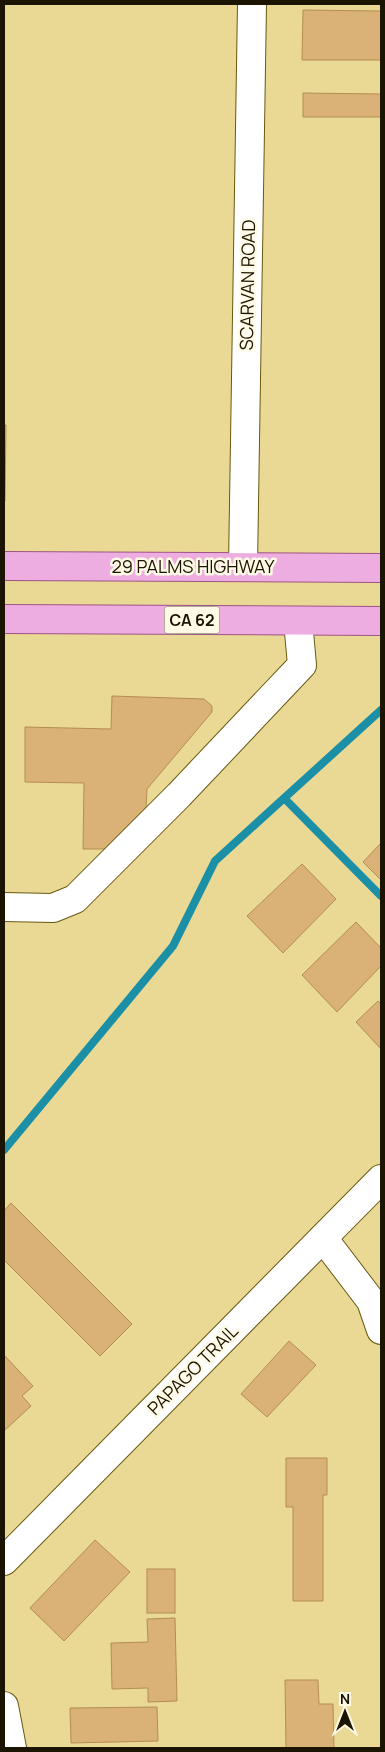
<svg xmlns="http://www.w3.org/2000/svg" width="385" height="1752" viewBox="0 0 385 1752" font-family="Manrope,sans-serif">
<rect width="100%" height="100%" fill="#ead995"/>
<g fill="none" stroke-linecap="round" stroke-linejoin="round">
<!-- stream -->
<g stroke="#1b8fa6" stroke-width="8">
<polyline points="285,799 381,896"/>
<polyline points="4,1150 173,946 215,861 381,710"/>
</g>
</g>
<!-- building -->
<g fill="#dab177" stroke="#b48d53">
<polygon points="303,10 381,11 381,60 302,60"/>
<polygon points="303,93 381,94 381,117 303,117"/>
<polygon points="4,425 6,425 5,501 4,501"/>
<polygon points="112,696 204,699 212,706 212,712 147,789 146,808 111,849 83,849 84,783 25,782 25,727 111,729"/>
<polygon points="381,843 381,880 363,862"/>
<polygon points="302,864 336,899 283,953 247,916"/>
<polygon points="356,922 381,948 381,966 337,1012 302,975"/>
<polygon points="378,1001 381,1004 381,1049 356,1022"/>
<polygon points="11,1203 132,1324 100,1356 4,1260 4,1211"/>
<polygon points="289,1341 316,1365 267,1417 241,1394"/>
<polygon points="4,1355 33,1386 22,1396 31,1406 4,1431"/>
<polygon points="286,1458 327,1458 327,1495 323,1495 323,1601 293,1601 293,1507 286,1507"/>
<polygon points="95,1540 130,1572 64,1641 30,1608"/>
<rect x="147" y="1569" width="28" height="44"/>
<polygon points="175,1618 177,1701 148,1702 148,1688 112,1689 111,1643 148,1642 147,1619"/>
<polygon points="285,1680 318,1680 319,1704 333,1704 334,1748 286,1748"/>
<polygon points="157,1707 158,1741 71,1743 70,1708"/>
</g>
<g fill="none" stroke-linecap="round" stroke-linejoin="round">
<defs>
<g id="minor">
<polyline points="243,566 252,4"/>
<polyline points="4,907 53,908 75,899 179,795 302,665 298,621"/>
<polyline points="323,1238 371,1301 381,1330"/>
<polyline points="4,1561 381,1179"/>
<polyline points="4,1706 12,1748"/>
</g>
<g id="major">
<polyline points="4,566 381,568"/>
<polyline points="4,619 381,621"/>
</g>
</defs>
<!-- minor casing -->
<use href="#minor" stroke="#695910" stroke-width="30"/>
<!-- major casing -->
<use href="#major" stroke="#9c5484" stroke-width="30"/>
<!-- minor -->
<use href="#minor" stroke="#fff" stroke-width="28"/>
<!-- major -->
<use href="#major" stroke="#eeade0" stroke-width="28"/>
</g>
<g text-anchor="middle" stroke-width="5" stroke-linejoin="round" paint-order="stroke">
<!-- shield labels -->
<rect fill="#fffae6" stroke="#5f5945" stroke-width="1" x="164.5" y="606.5" width="55" height="27" rx="4"/>
<g font-size="16" font-weight="bold" fill="#1b1400">
<text x="192" y="626">CA 62</text>
</g>
<!-- street labels -->
<g font-size="18" fill="#1b1400" stroke="#fffae6">
<text transform="translate(248 285) rotate(-89)" y="6">SCARVAN ROAD</text>
<text x="193" y="573">29 PALMS HIGHWAY</text>
<text transform="translate(193 1370) rotate(-45)" y="6">PAPAGO TRAIL</text>
</g>
</g>
<!-- border -->
<rect width="385" height="1752" fill="none" stroke="#1b1400" stroke-width="10"/>
<!-- north arrow -->
<g transform="translate(345 1712)" stroke="#fffae6" stroke-width="4" paint-order="stroke">
<path d="M0-4L9 19L0 12L-9 19Z" fill="#1b1400"/>
<text y="-8" font-size="14" font-weight="bold" text-anchor="middle" fill="#1b1400">N</text>
</g>
</svg>
